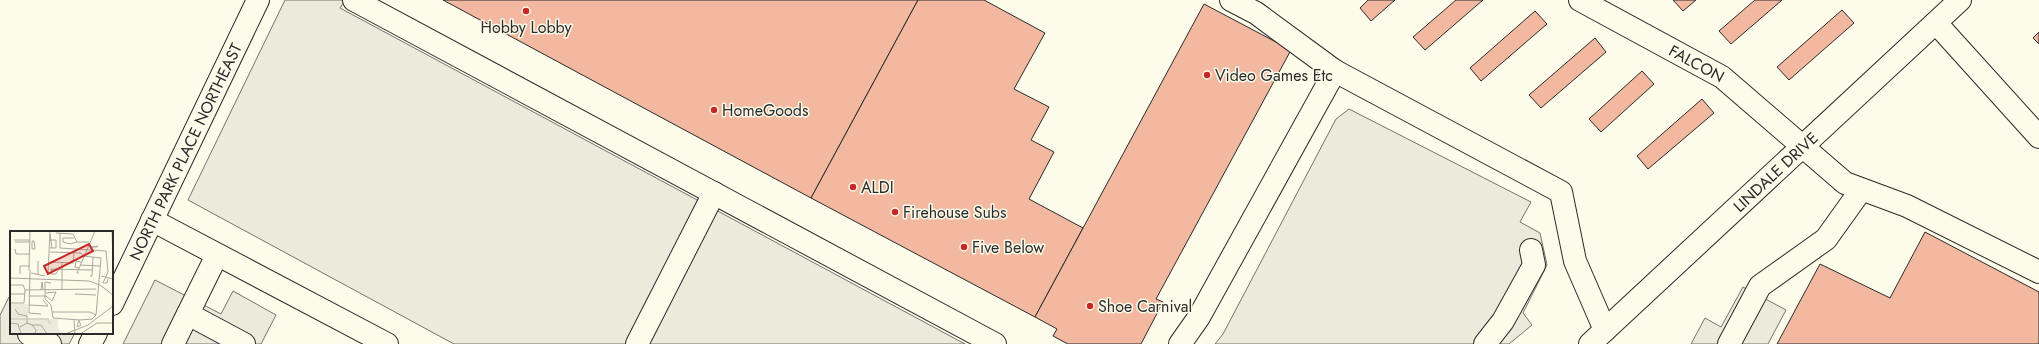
<svg xmlns="http://www.w3.org/2000/svg" width="2039" height="344" viewBox="0 0 2039 344" font-family="Jost,sans-serif">
<rect width="100%" height="100%" fill="#fdfbea"/>
<!-- parking -->
<g fill="#eceadb" stroke="#74746e">
<polygon points="285,0 345,0 340,8 965,344 454,344 188,200"/>
<polygon points="1349,109 1531,202 1520,222 1540,233 1547,265 1523,313 1532,325 1509,344 1215,344 1223,334 1336,119"/>
<polygon points="155,280 221,314 233,291 276,315 261,344 123,344"/>
<polygon points="1743,287 1786,310 1768,344 1691,344 1705,318 1721,327"/>
<polygon points="9,297 11,298 11,333 75,333 69,344 0,344 0,315"/>
</g>
<!-- building -->
<g fill="#f2b8a0" stroke="#2b2b2b">
<polygon points="443,0 918,0 811,198"/>
<polygon points="918,0 984,0 1045,33 1014,89 1049,107 1031,140 1054,152 1029,199 1083,228 1035,317 811,198"/>
<polygon points="1368,0 1395,0 1371,21 1360,8"/>
<polygon points="1456,0 1483,0 1425,50 1413,37"/>
<polygon points="1673,0 1696,0 1683,11"/>
<polygon points="1755,0 1782,0 1731,44 1719,31"/>
<polygon points="1204,4 1291,50 1156,299 1163,302 1141,344 1068,344 1053,336 1057,329 1035,317"/>
<polygon points="1842,10 1854,23 1789,80 1777,67"/>
<polygon points="1535,11 1547,24 1481,81 1470,68"/>
<polygon points="2039,32 2039,44 2033,38"/>
<polygon points="1595,38 1606,52 1541,108 1529,95"/>
<polygon points="1642,71 1654,84 1601,132 1589,119"/>
<polygon points="1702,99 1714,113 1648,169 1637,156"/>
<polygon points="1925,232 2039,292 2039,344 1777,344 1820,264 1890,298"/>
</g>
<g fill="none" stroke-linecap="round" stroke-linejoin="round">
<defs>
<g id="minor">
<polyline points="354,0 995,344"/>
<polyline points="1231,0 1256,13 1335,71 1561,192 1575,261 1605,330"/>
<path id="s1" d="M1580,0L1722,77L1845,183L1907,206L2039,272"/>
<polyline points="1936,23 2039,137"/>
<polyline points="152,220 387,344"/>
<path id="s2" d="M112,304L258,0"/>
<polyline points="188,314 244,344"/>
<polyline points="29,334 50,344"/>
<polyline points="90,344 96,333"/>
<polyline points="173,344 217,255"/>
<polyline points="637,344 714,193"/>
<polyline points="1180,344 1199,317 1335,71"/>
<polyline points="1485,344 1503,321 1534,265 1531,250"/>
<path id="s3" d="M1590,344L1960,0"/>
<polyline points="1729,344 1760,286 1826,239 1861,190"/>
</g>
</defs>
<!-- minor casing -->
<use href="#minor" stroke="#2b2b2b" stroke-width="24"/>
<!-- minor -->
<use href="#minor" stroke="#fdfbea" stroke-width="22"/>
</g>
<!-- markers -->
<g fill="#c62828" stroke="#fdfbea" stroke-width="1.5">
<circle cx="526" cy="11" r="4"/>
<circle cx="1207" cy="75" r="4"/>
<circle cx="714" cy="110" r="4"/>
<circle cx="853" cy="187" r="4"/>
<circle cx="895" cy="212" r="4"/>
<circle cx="964" cy="247" r="4"/>
<circle cx="1090" cy="306" r="4"/>
</g>
<g text-anchor="middle" stroke-width="3" stroke-linejoin="round" paint-order="stroke">
<!-- poi labels -->
<g font-size="16" fill="#2b2b2b" stroke="#fdfbea" text-anchor="start">
<text x="526" y="33" text-anchor="middle">Hobby Lobby</text>
<text x="1215" y="81">Video Games Etc</text>
<text x="722" y="116">HomeGoods</text>
<text x="861" y="193">ALDI</text>
<text x="903" y="218">Firehouse Subs</text>
<text x="972" y="253">Five Below</text>
<text x="1098" y="312">Shoe Carnival</text>
</g>
<!-- street labels -->
<g font-size="16" fill="#2b2b2b" stroke="#fdfbea">
<text dy="6" stroke="none"><textPath href="#s1" startOffset="133">FALCON</textPath></text>
<text dy="6" stroke="none"><textPath href="#s2" startOffset="169">NORTH PARK PLACE NORTHEAST</textPath></text>
<text dy="6" stroke="none"><textPath href="#s3" startOffset="253">LINDALE DRIVE</textPath></text>
</g>
</g>
<!-- overview -->
<g transform="translate(10 231)">
<rect width="103" height="103" fill="#fdfbea"/>
<path d="M0,73H18V88H48V97L53,103H0Z" fill="#ecebdb"/>
<path fill="none" stroke="#d8d7c9" stroke-width="2" d="M0,88H16M18,88H38L40,93"/>
<path fill="none" stroke="#a9a89e" stroke-width="1" d="M102,0L103,31M46,2L63,3L67,11H79M50,2V17L96,20L98,41L93,52H97L98,48M40,3L42,17M64,7H53V11L60,13L67,11M4,9H20M40,9H46V17H40M22,10H24L25,18H22ZM5,11H20M77,14L81,16H87L88,15L82,16M5,18L6,23H20M40,21L71,22L73,25M73,25L91,27L86,84M28,30V44M40,31L63,32L64,22M52,31V58M70,34L90,35M69,37L65,36L66,30L71,31M40,38L82,39M42,38L41,43H46L49,38M19,39L20,0M20,39L19,82L31,83M21,42L35,45M38,42L40,0M69,42H67L85,0M10,43V35H20M80,45H82L83,26M91,45L103,48M0,47L79,50L90,54L103,64M41,52L35,51V68L41,74L43,87L70,89L82,88L86,84L80,81H42M0,54H13L15,59L14,72H0M15,59L86,58M31,59L32,51L33,58M0,63H15M65,63L86,64M19,65H36L42,70L46,61L36,62M19,74L38,75L33,69M5,78L8,83L17,85V92M64,89L65,103M69,89L67,96L71,94L69,90M0,92L8,93L11,103M22,94H31L37,103M10,96L17,92L22,94L26,99L25,103M55,103L78,94L103,75M70,103L87,92H103"/>
<path fill="#c62828" fill-opacity="0.15" stroke="#c62828" stroke-width="2" d="M79,13L83,20L38,43L34,35Z"/>
<rect width="103" height="103" fill="none" stroke="#2b2b2b" stroke-width="2"/>
</g>
</svg>
